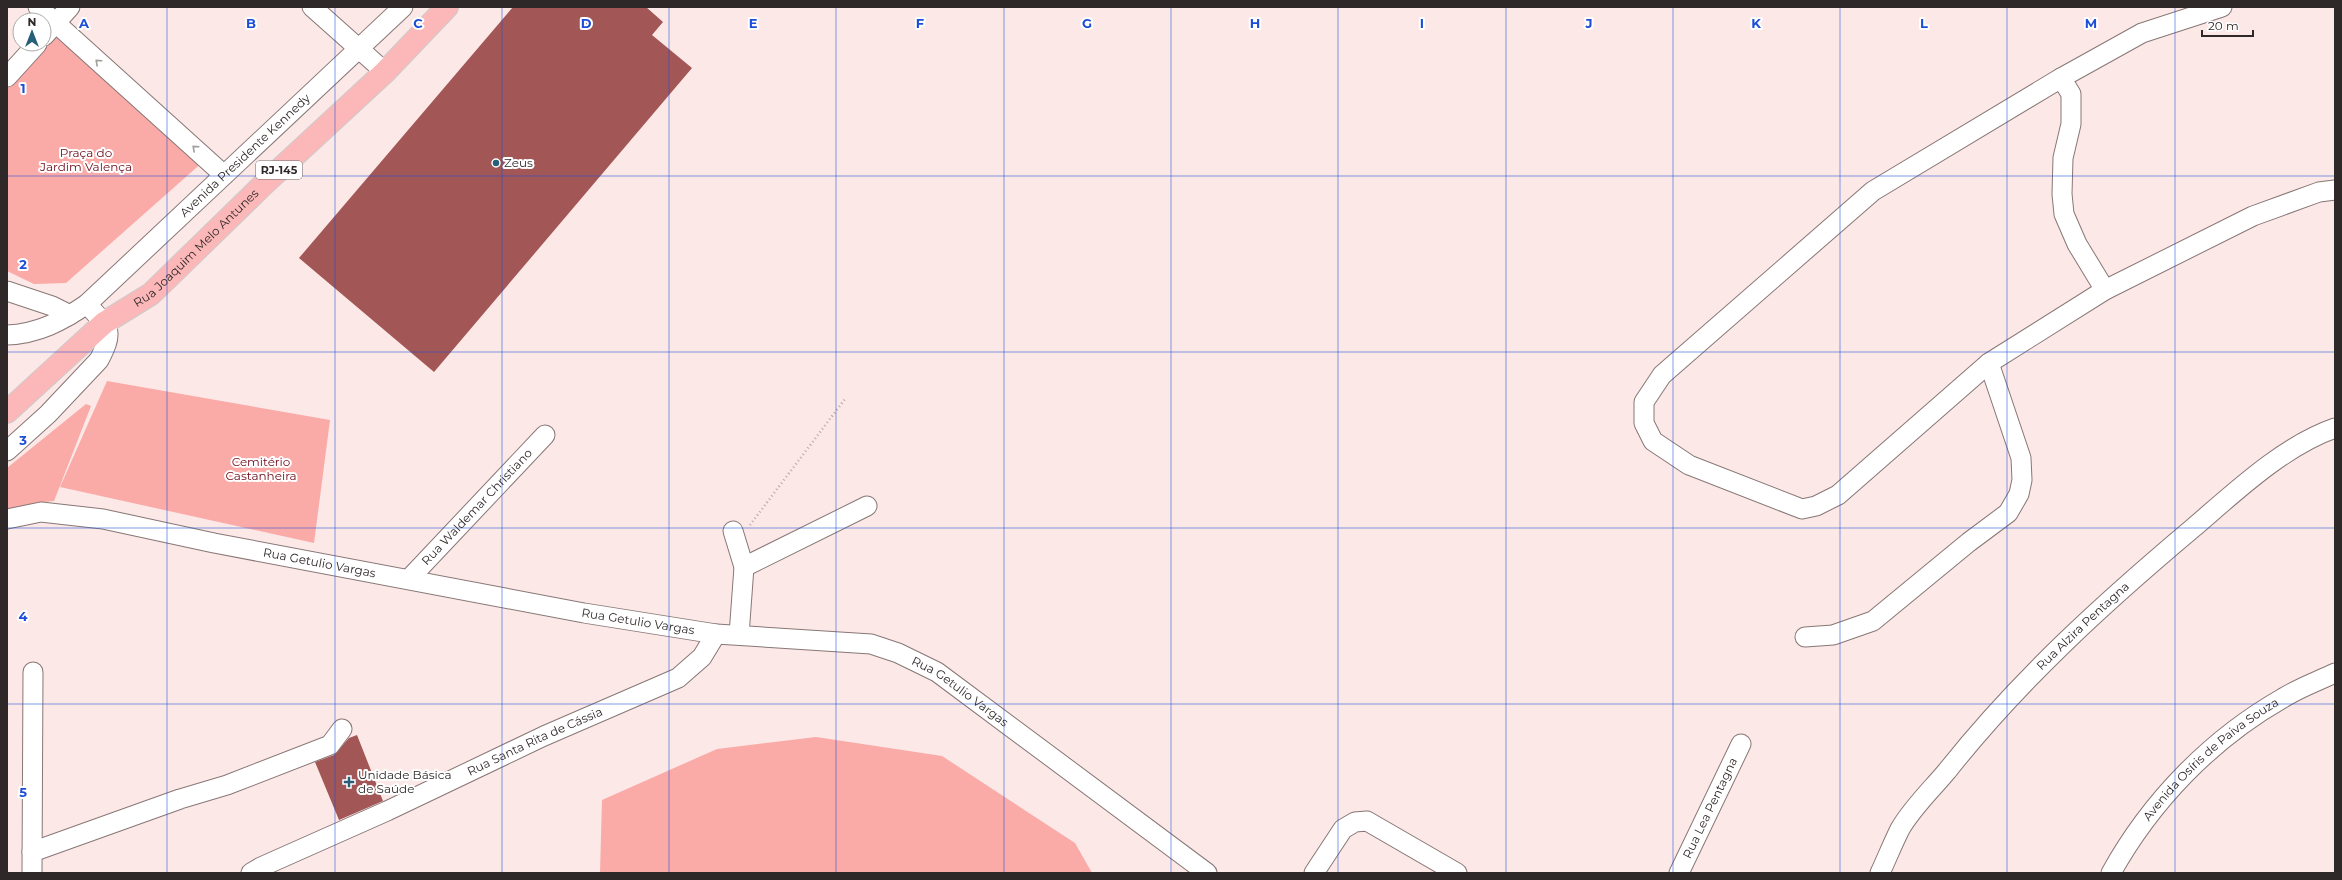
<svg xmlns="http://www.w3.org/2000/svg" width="2342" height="880" viewBox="0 0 2342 880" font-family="Montserrat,sans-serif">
<rect width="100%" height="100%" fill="#fbe8e7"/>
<!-- green -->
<g fill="#faaaa7">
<polygon points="56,29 205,160 66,283 34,284 7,271 7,81"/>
<polygon points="107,381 330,420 314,543 60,487"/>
<polygon points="86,404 91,406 54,501 34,503 7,519 7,468"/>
<polygon points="816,737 942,756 1075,843 1092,873 600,873 602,800 717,749"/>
</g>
<!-- building -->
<g fill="#a25655">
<polygon points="513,7 646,7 663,22 652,35 692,68 434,372 299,258"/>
<polygon points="357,735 383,801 339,820 315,762 334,755 349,738"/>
</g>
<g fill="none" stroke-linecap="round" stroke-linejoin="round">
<defs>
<g id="minor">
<polyline points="38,7 224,175"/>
<polyline points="312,7 385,72"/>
<polyline points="2222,7 2142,33 2061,78 1873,191 1662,375 1644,402 1644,423 1653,441 1689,465 1802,509 1816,506 1838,495 1989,363 2105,290 2253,216 2319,192 2335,190"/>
<polyline points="44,36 70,7"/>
<polyline points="7,77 37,44"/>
<polyline points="2061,78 2071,94 2071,124 2063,158 2062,194 2064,214 2077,244 2105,290"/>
<polyline points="7,291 52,306 70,315"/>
<path id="s1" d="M7,335C38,334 62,321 87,304L403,7"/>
<path d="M7,451L48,414L99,360C115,329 109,329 87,304"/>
<path id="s2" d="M7,519L41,512L103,519L214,543L584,613L716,634L871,644L898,653L937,672L1207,873"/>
<polyline points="733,531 744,567 739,635"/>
<polyline points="744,567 867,506"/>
<path id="s3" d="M409,579L545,435"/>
<polyline points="1805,637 1833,635 1873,621 1969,542 2008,513 2019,494 2022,480 2021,458 1989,363"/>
<polyline points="32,852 180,799 227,785 330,745 342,729"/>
<polyline points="32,873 33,672"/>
<path id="s4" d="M251,873L261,867L387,811L544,736L678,678L702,657L716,634"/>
<polyline points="1314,873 1343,829 1355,822 1367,821 1457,873"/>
<path id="s5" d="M1679,873L1741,744"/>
<path id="s6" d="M1880,873C1887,858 1893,843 1900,829C1912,808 1932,789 1947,771C2019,680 2105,602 2193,528C2234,493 2283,446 2335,428"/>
<path id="s7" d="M2111,873C2151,801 2211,739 2283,698C2299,688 2318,681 2335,673"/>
</g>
<g id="major">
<path id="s8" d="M7,412L104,323L151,294L265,183L385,72L447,7"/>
</g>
</defs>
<!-- minor casing -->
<use href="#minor" stroke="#887776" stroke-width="21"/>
<!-- major casing -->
<use href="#major" stroke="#cdcbcb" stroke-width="24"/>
<!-- path -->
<polyline stroke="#b6a7a7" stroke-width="2.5" stroke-dasharray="1 3" stroke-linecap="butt" points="750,525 845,399"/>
<!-- minor -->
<use href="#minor" stroke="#fff" stroke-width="19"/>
<!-- major -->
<use href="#major" stroke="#fcb8b8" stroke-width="22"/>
</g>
<!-- one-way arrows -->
<defs><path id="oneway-chevron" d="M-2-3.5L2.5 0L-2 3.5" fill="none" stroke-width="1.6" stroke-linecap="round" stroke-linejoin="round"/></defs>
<g stroke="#a19e9e">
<use href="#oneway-chevron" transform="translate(98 62) rotate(-138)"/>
<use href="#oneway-chevron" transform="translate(195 148) rotate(-138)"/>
</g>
<!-- grid -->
<path fill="none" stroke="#1d4ed8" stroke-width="1" stroke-opacity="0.55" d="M167,7V873M335,7V873M502,7V873M669,7V873M836,7V873M1004,7V873M1171,7V873M1338,7V873M1506,7V873M1673,7V873M1840,7V873M2007,7V873M2175,7V873M7,176H2335M7,352H2335M7,528H2335M7,704H2335"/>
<!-- markers -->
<g fill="#275f79" stroke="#fff" stroke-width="1.5">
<circle cx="496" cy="163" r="4"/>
<path d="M347 776h4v4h4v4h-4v4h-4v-4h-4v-4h4z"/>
</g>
<g text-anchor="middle" stroke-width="4" stroke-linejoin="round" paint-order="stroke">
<!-- shield labels -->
<rect fill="#fff" stroke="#6d6868" stroke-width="1" x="256" y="161" width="46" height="18" rx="3"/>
<g font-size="11" font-weight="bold" fill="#2f2828">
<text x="279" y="174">RJ-145</text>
</g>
<!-- park labels -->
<g font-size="12" fill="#6e0b19" stroke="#fff">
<text x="86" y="157">Praça do<tspan x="86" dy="14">Jardim Valença</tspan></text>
<text x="261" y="466">Cemitério<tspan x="261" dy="14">Castanheira</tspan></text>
</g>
<!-- street labels -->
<g font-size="12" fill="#2f2828" stroke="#fff">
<text dy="4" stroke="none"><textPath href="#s1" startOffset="304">Avenida Presidente Kennedy</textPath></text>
<text dy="4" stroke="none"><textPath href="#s8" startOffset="251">Rua Joaquim Melo Antunes</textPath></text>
<text dy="4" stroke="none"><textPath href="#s3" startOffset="99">Rua Waldemar Christiano</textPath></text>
<text dy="4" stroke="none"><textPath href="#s2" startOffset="318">Rua Getulio Vargas</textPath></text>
<text dy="4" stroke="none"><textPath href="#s2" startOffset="642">Rua Getulio Vargas</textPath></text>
<text dy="4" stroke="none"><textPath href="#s6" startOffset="322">Rua Alzira Pentagna</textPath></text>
<text dy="4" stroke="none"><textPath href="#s2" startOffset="978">Rua Getulio Vargas</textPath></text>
<text dy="4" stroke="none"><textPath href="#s4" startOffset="313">Rua Santa Rita de Cássia</textPath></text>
<text dy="4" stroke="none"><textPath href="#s7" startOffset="153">Avenida Osíris de Paiva Souza</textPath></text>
<text dy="4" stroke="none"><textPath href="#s5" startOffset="72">Rua Lea Pentagna</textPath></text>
</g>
<!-- poi labels -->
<g font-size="12" fill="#2f2828" stroke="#fff" text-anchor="start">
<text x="504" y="167">Zeus</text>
<text x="358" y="779">Unidade Básica<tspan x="358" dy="14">de Saúde</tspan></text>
</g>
</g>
<g font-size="13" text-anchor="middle" font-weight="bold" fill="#1d4ed8" stroke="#fff" stroke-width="4" stroke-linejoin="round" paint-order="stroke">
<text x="84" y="28">A</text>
<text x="251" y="28">B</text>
<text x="418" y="28">C</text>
<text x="586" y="28">D</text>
<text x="753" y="28">E</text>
<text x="920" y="28">F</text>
<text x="1087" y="28">G</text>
<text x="1255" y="28">H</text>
<text x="1422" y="28">I</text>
<text x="1589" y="28">J</text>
<text x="1756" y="28">K</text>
<text x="1924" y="28">L</text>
<text x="2091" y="28">M</text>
<text x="23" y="93">1</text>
<text x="23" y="269">2</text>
<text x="23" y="445">3</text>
<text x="23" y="621">4</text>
<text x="23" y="797">5</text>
</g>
<!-- border -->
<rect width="2342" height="880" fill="none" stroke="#2f2828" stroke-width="16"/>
<!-- north arrow -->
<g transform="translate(32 32)"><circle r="19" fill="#ffffff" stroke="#aca9a9"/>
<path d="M0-3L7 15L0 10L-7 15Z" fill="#275f79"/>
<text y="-6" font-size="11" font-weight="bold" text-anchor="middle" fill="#2f2828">N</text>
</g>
<!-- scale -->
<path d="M2202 30v6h51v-6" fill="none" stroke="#2f2828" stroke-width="2"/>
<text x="2208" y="30" font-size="12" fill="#2f2828" stroke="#ffffff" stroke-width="3" paint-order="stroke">20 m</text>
</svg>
